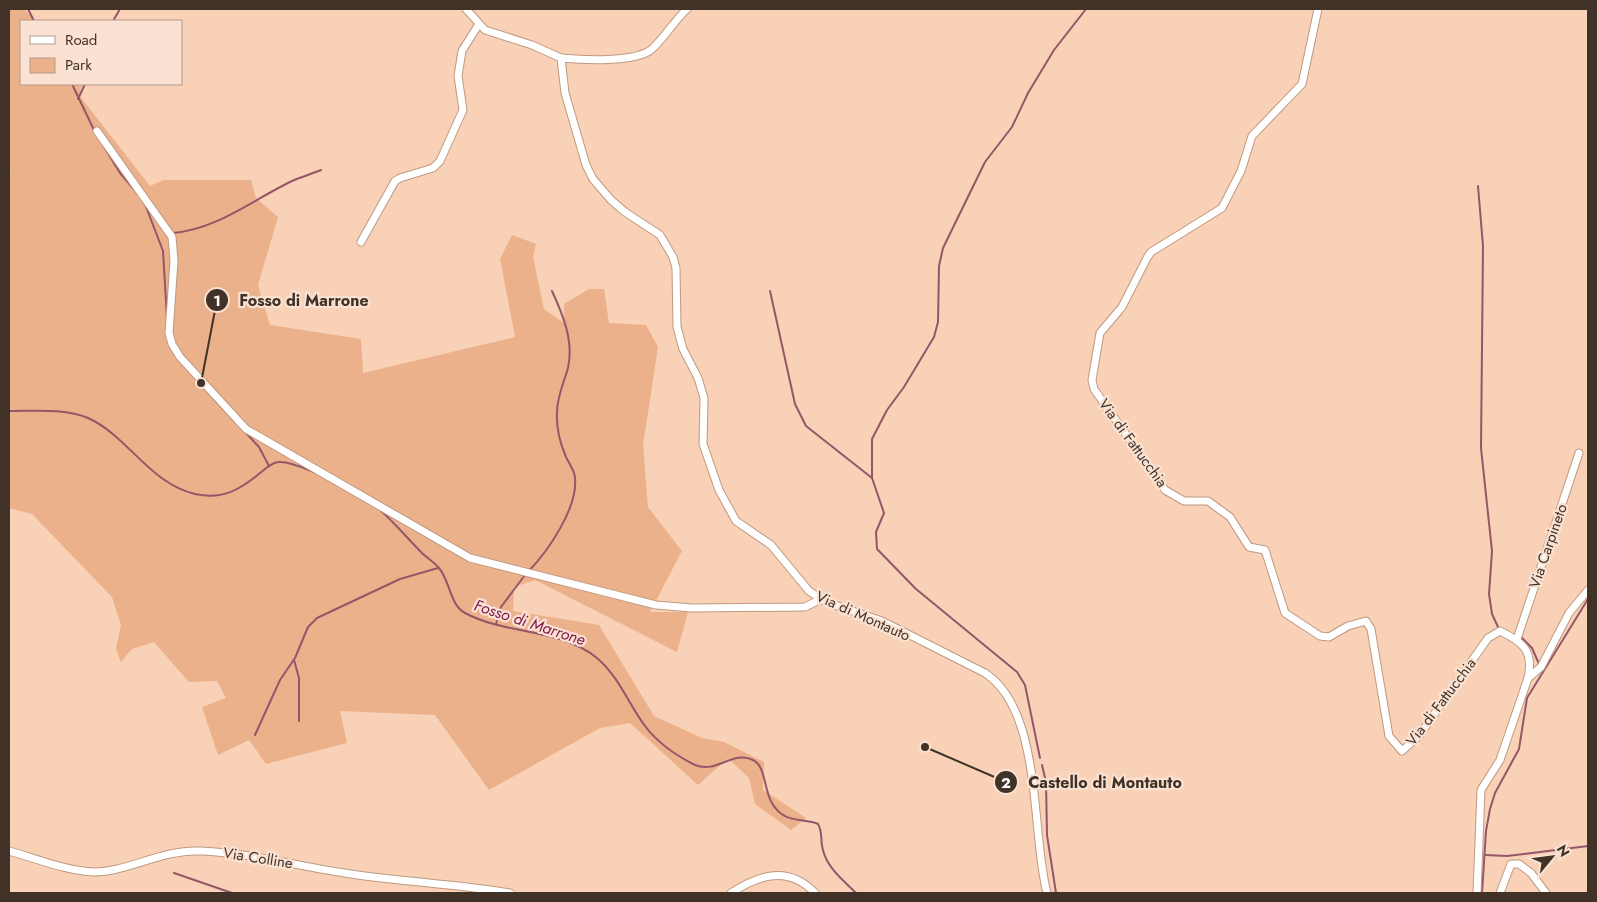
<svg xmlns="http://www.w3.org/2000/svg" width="1597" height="902" viewBox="0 0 1597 902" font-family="Jost,sans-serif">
<rect width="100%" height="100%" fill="#f8d1b6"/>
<!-- green -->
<polygon fill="#ebb18a" points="9,9 24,9 36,21 21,21 21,84 82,84 79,95 150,186 164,180 251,180 256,198 278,217 258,285 270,325 361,339 363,373 515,337 500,259 512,235 536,244 533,257 544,309 564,323 564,304 589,289 604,289 609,323 646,325 658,347 643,445 648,507 682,551 650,612 688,612 677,652 535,580 514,587 513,611 599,625 654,716 702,738 724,742 764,762 763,790 806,818 791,830 755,804 749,778 728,758 698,785 630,723 600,728 489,790 435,715 340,711 347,743 266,764 249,740 218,755 202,707 226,698 217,681 189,682 154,642 132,649 121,662 116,649 121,625 112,597 32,514 9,508 9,173 11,169 9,168"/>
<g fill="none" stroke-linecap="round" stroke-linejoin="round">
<!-- stream -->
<g stroke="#95566a" stroke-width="2">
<polyline points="28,9 34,21"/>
<polyline points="113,21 120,9"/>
<polyline points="72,84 94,130"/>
<polyline points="78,99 85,84"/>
<polyline points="103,145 120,173 138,194"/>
<polyline points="1478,186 1483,246 1481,448 1492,551 1489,594 1492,614 1499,629"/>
<polyline points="145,204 163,251 167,318"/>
<path d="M172,233C216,230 254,199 292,181C301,177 311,174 321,170"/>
<polyline points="770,291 795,404 806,426 872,478"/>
<polyline points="214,399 259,447 269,466"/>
<path d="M9,411C33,411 66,408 88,418C128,436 149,483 195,494C222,500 240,490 260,473C265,469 272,462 279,462C290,461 306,469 316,473"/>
<path d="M380,510C395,523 408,539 422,553C427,558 434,562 439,568C450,581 450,605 465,613C506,635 560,628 597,658C619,677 628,703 645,726C657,742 677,756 695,765C716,774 733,750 753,760C770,768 760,803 785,816C795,822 808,819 818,824C823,832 820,841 823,850C827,868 844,881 856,893"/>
<path d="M528,572C548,551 578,508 575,478C575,471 569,463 566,457C560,443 556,428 557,412C557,397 564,382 568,368C574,341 563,315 552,291"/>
<polyline points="496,624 501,607 525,575"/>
<polyline points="1520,636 1532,648 1539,664"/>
<polyline points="294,660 299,678 299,721"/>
<polyline points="255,735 280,680 295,658 308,627 317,618 400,579 438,568"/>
<polyline points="1040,758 1025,685 1017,672 916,589 877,549 876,532 884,513 872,478 872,439 887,410 904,387 934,337 938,322 939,266 943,248 985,162 1012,127 1028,93 1054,50 1086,9"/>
<polyline points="1042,765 1046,782 1047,835 1056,893"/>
<polyline points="1485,855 1507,856 1588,846"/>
<polyline points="174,873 232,893"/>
<polyline points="1482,893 1486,831 1490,809 1495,793 1519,749 1527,698 1588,599"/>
</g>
<defs>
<g id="minor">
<path d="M466,9L485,30L532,45L561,58L565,93L586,165L593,179L611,200L625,212L660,235L673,257L676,268L677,327L683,349L698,378L704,398L703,444L719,490L736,521L771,545L809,591L826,602L882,621L985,673C1043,711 1031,834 1047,893"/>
<path d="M1318,9L1302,84L1252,136L1241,171L1222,208L1151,252L1147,258L1122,307L1100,333L1092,380L1094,389L1165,490L1184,501H1208L1230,517L1249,547L1265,550L1285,613L1320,636L1329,637L1348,626L1366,621L1371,629L1389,736L1402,751L1419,736L1488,638L1500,631C1523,642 1534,651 1528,678L1500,760L1481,790L1477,893"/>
<path d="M561,58C582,60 636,63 652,49C665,37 674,21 687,9"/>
<polyline points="97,131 172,237 174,261 169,333 172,344 180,357 246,429 470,558 656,605 692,608 805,607 821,599"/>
<polyline points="361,242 395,181 400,178 433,168 440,161 463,110 458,76 462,51 479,24"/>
<polyline points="1517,639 1579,453"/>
<polyline points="1528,678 1541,667 1569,613 1588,590"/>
<path d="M9,851C35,858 66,871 94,872C128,872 162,849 201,851C252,853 301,867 351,874C404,882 457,884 510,893"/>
<path d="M731,893C759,875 788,865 815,893"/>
<polyline points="1500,893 1511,864 1519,864 1531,873 1546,893"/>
</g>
</defs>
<!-- minor casing -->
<use href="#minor" stroke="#bf9981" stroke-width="9"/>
<!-- minor -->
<use href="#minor" stroke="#fff" stroke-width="7"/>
</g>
<g text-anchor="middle" stroke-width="4.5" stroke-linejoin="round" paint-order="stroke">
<!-- street labels -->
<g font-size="15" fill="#413228" stroke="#fae1d2">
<text transform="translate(1133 443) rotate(54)" y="5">Via di Fattucchia</text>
<text transform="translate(1548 546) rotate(-71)" y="5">Via Carpineto</text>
<text transform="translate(863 616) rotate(24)" y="5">Via di Montauto</text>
<text transform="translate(1441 702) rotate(-53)" y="5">Via di Fattucchia</text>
<text transform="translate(258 858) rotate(9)" y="5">Via Colline</text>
</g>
<!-- water labels -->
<g font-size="16" font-style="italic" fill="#7e174c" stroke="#fae1d2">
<text transform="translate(530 622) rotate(18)" y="6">Fosso di Marrone</text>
</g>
</g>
<!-- callouts -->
<path fill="none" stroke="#413228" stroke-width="2" d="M201 383L217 300M925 747L1006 782"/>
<g fill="#413228" stroke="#fae1d2" stroke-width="2">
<circle cx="201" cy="383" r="5"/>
<circle cx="925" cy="747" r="5"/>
<circle cx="217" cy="300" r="12"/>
<circle cx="1006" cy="782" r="12"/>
</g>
<g font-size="15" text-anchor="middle" font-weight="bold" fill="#fff">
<text x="217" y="306">1</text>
<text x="1006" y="788">2</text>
</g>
<g font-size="16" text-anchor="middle" font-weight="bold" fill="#413228" stroke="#fae1d2" stroke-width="4.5" stroke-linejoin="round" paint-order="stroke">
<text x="304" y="306">Fosso di Marrone</text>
<text x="1105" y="788">Castello di Montauto</text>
</g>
<!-- border -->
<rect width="1597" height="902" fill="none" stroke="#413228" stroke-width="20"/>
<!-- legend -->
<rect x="20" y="20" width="162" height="65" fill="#fae1d2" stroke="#b09b8e"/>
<rect x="30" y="36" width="25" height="8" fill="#ffffff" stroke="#b09b8e"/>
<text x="65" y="45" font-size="15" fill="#413228">Road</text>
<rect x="30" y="58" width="25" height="15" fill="#ebb18a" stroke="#b09b8e"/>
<text x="65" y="70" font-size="15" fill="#413228">Park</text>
<!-- north arrow -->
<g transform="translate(1552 857) rotate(61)" stroke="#fae1d2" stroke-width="4" paint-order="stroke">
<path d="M0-4L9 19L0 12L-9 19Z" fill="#413228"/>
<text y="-8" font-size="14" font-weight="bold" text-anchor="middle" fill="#413228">N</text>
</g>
</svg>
